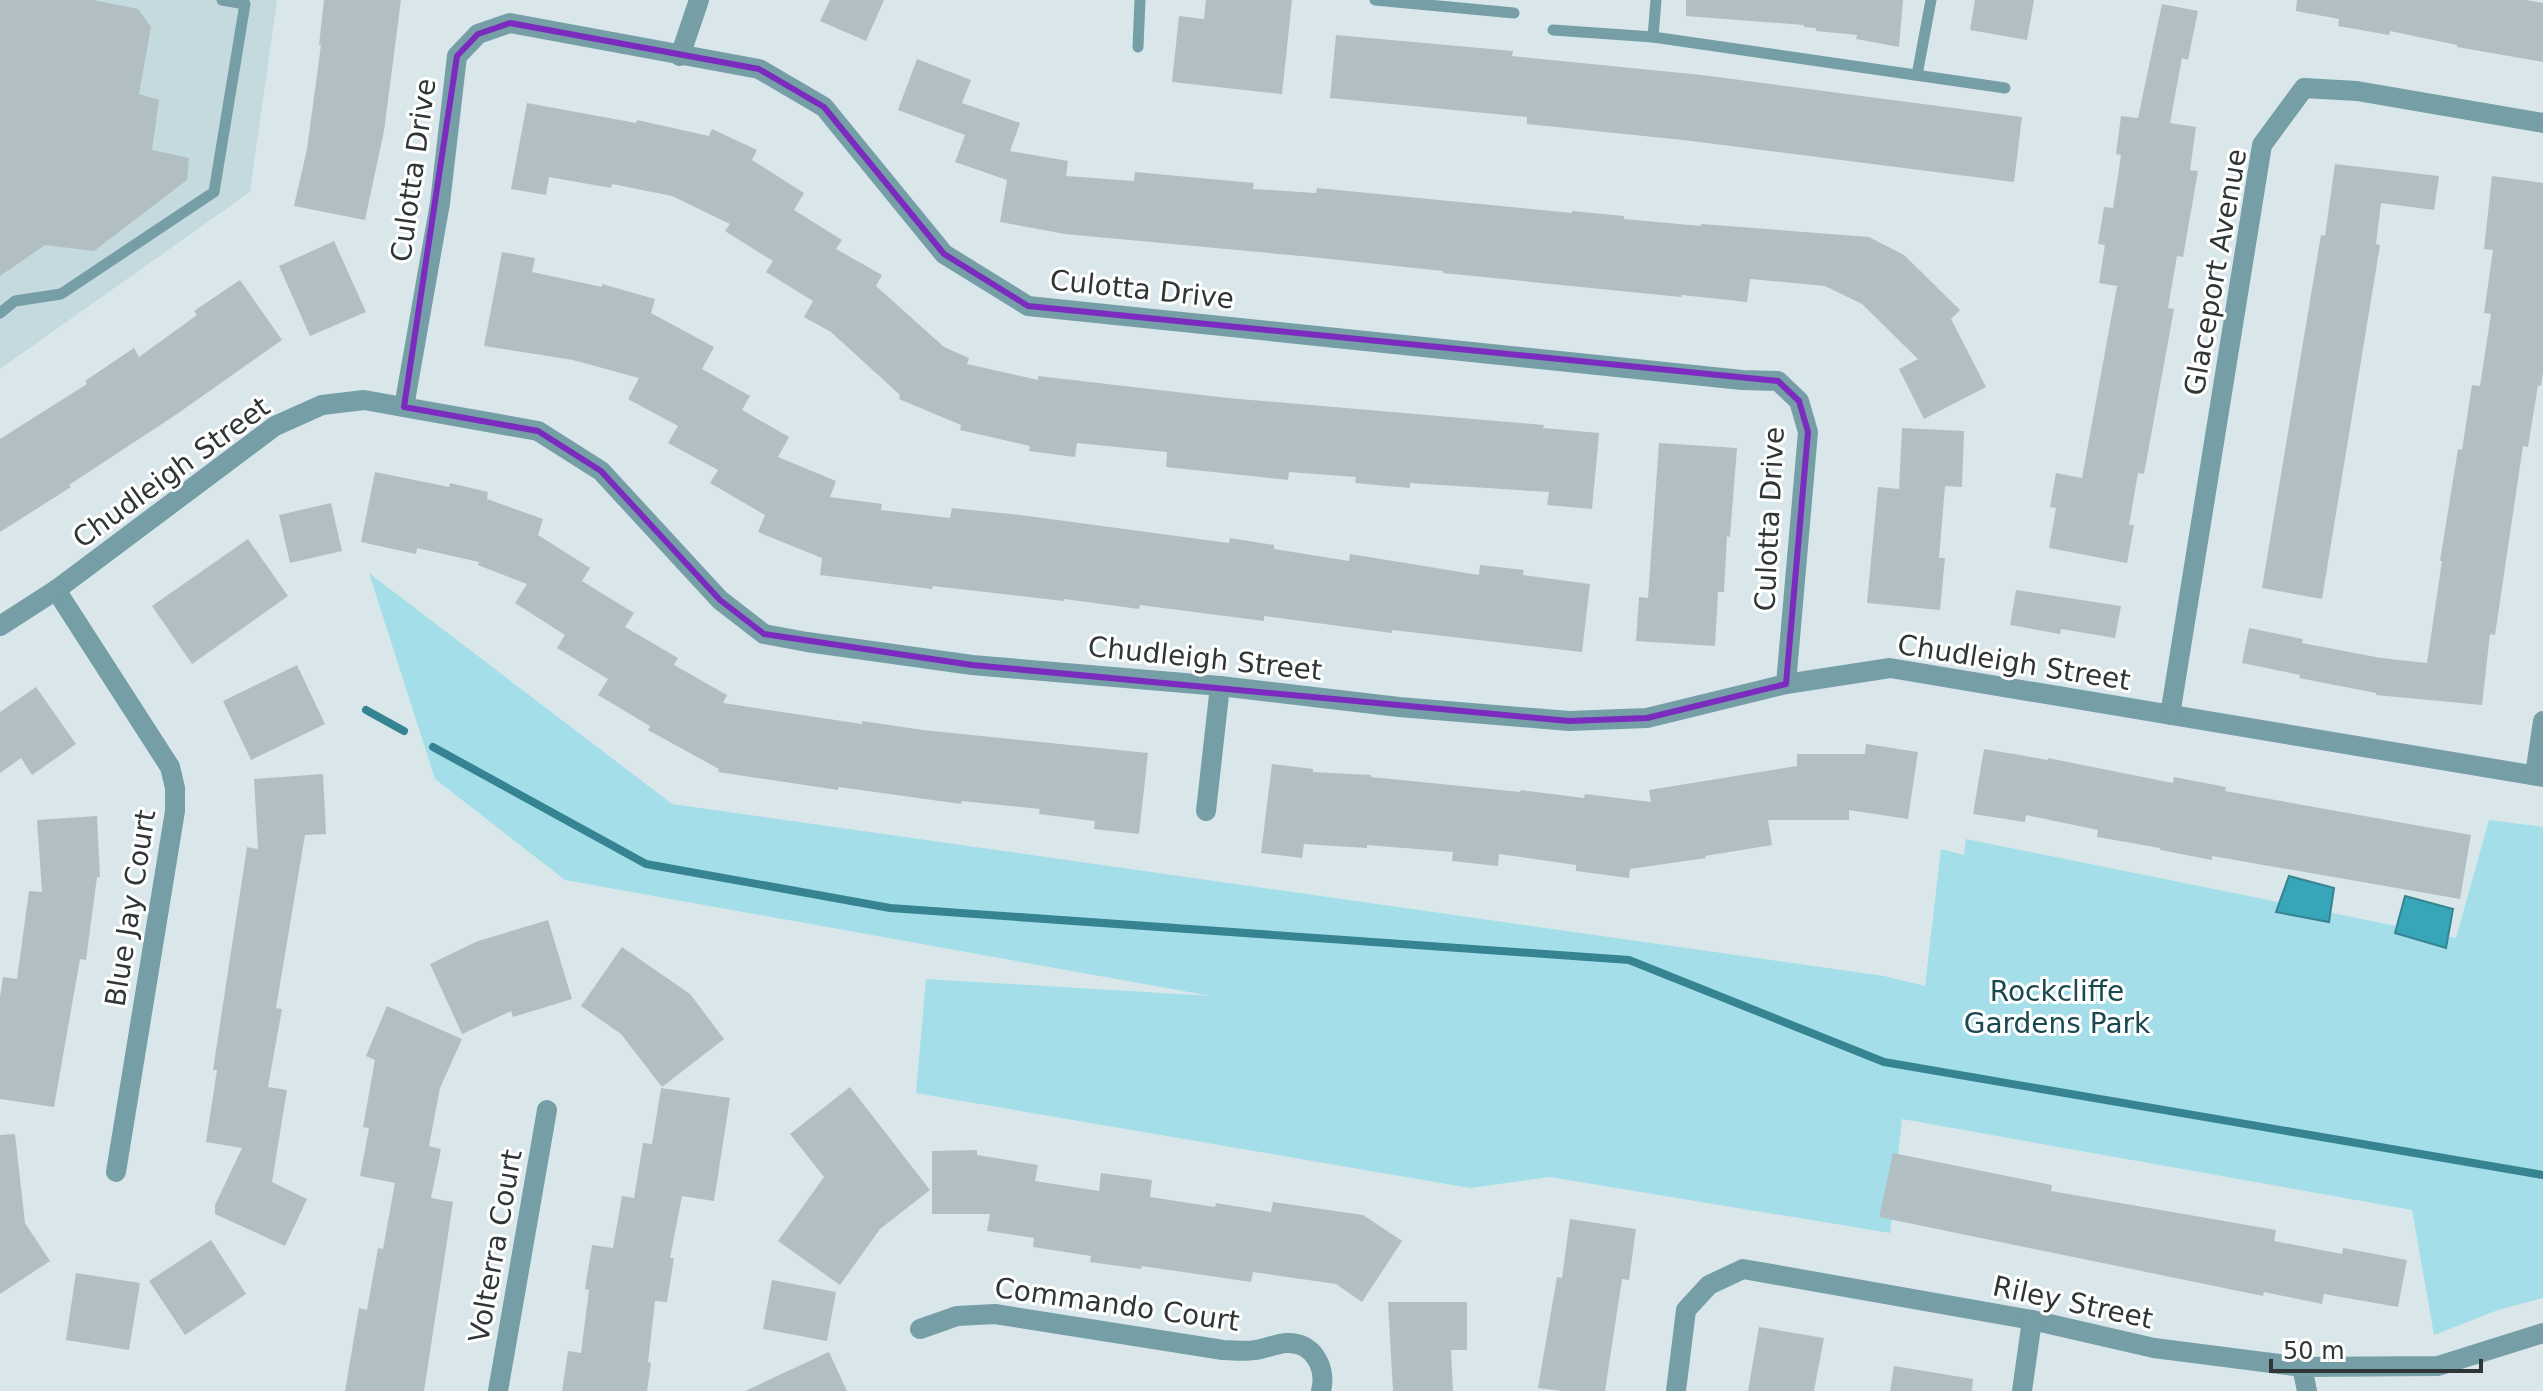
<svg xmlns="http://www.w3.org/2000/svg" width="2543" height="1391" viewBox="0 0 2543 1391" font-family="'DejaVu Sans',sans-serif">
<rect width="100%" height="100%" fill="#d9e7ea"/>
<!-- built -->
<polygon fill="#c4dadf" points="0,0 277,0 250,192 0,369"/>
<!-- green -->
<polygon fill="#a4dee9" points="369,573 672,804 1884,976 1925,986 1941,849 1964,855 1966,839 2456,938 2489,820 2543,827 2543,1298 2498,1310 2434,1335 2412,1210 1902,1119 1890,1233 1550,1177 1470,1188 916,1093 926,979 1211,996 565,880 435,779"/>
<!-- water -->
<g fill="#38a6b9" stroke="#368492" stroke-width="2">
<polygon points="2289,876 2334,888 2329,922 2276,912"/>
<polygon points="2405,896 2453,909 2446,948 2395,933"/>
</g>
<g fill="none" stroke-linecap="round" stroke-linejoin="round">
<!-- stream -->
<g stroke="#368492" stroke-width="8">
<polyline points="366,710 404,731"/>
<polyline points="433,747 646,864 890,908 1629,960 1884,1062 2543,1175"/>
</g>
</g>
<!-- building -->
<g fill="#b2bfc2">
<polygon points="0,0 93,0 138,9 151,27 139,94 159,100 152,150 189,158 187,180 94,251 45,245 0,276"/>
<polygon points="324,0 401,0 384,131 365,220 294,206 307,149 321,45 319,45"/>
<polygon points="830,0 884,0 866,41 820,21"/>
<polygon points="1206,0 1292,0 1282,94 1172,82 1179,16 1204,19"/>
<polygon points="1686,0 1903,0 1899,47 1856,39 1857,35 1816,31 1816,28 1804,27 1804,25 1686,16"/>
<polygon points="1975,0 2034,0 2027,40 1970,30"/>
<polygon points="2297,0 2526,0 2543,3 2543,62 2457,47 2457,45 2390,31 2389,35 2338,26 2339,19 2296,11"/>
<polygon points="2162,4 2198,11 2188,60 2182,58 2170,123 2196,127 2190,170 2198,171 2183,257 2177,256 2168,308 2174,309 2144,474 2138,473 2129,525 2134,525 2127,563 2049,548 2056,508 2050,507 2056,473 2082,478 2117,286 2099,283 2105,245 2098,244 2104,207 2113,208 2121,155 2116,154 2121,116 2138,118"/>
<polygon points="1336,35 1513,51 1512,56 1702,75 2022,117 2014,182 1683,140 1527,124 1527,117 1330,98"/>
<polygon points="917,59 971,80 962,103 1020,123 1010,151 1068,161 1066,176 1134,181 1135,172 1254,183 1253,189 1316,193 1317,188 1572,213 1572,211 1624,216 1624,219 1701,226 1701,224 1869,237 1904,255 1960,310 1951,319 1986,387 1924,419 1899,369 1918,359 1862,304 1825,286 1750,279 1747,302 1682,295 1681,297 1443,273 1443,271 1311,257 1065,234 1000,222 1007,180 955,162 965,135 898,110"/>
<polygon points="527,103 636,123 637,120 709,136 712,129 757,150 752,160 804,193 794,210 842,240 836,249 882,275 876,286 944,347 969,358 967,364 1038,380 1038,376 1228,398 1544,425 1543,428 1599,433 1592,509 1547,505 1549,492 1410,483 1410,488 1355,483 1356,477 1289,472 1288,480 1166,467 1167,452 1077,443 1075,457 1029,451 1030,446 960,430 961,425 899,399 900,395 831,332 804,317 813,301 766,272 773,261 725,231 730,224 672,196 612,184 611,188 549,177 546,195 511,189"/>
<polygon points="2335,164 2439,176 2434,210 2381,203 2376,244 2380,245 2322,599 2262,588 2321,235 2325,236"/>
<polygon points="2492,176 2543,183 2543,372 2541,386 2538,385 2528,447 2523,446 2495,635 2490,634 2482,705 2376,695 2376,693 2299,678 2300,675 2242,663 2249,628 2303,639 2302,643 2381,658 2427,663 2442,561 2440,561 2458,449 2462,450 2472,385 2480,386 2491,314 2484,313 2493,250 2484,249"/>
<polygon points="334,241 366,312 310,336 279,266"/>
<polygon points="502,252 535,258 532,272 602,287 602,284 655,299 651,313 714,347 702,369 750,396 742,410 789,437 778,457 836,481 830,497 882,504 881,510 950,518 952,508 1020,515 1229,543 1230,538 1274,545 1274,549 1349,561 1350,554 1479,575 1480,565 1524,570 1523,575 1590,584 1582,652 1392,630 1392,633 1264,616 1264,621 1140,605 1139,609 1064,599 1064,601 933,586 932,589 820,575 822,558 758,532 765,515 710,483 718,470 668,443 678,426 628,399 639,378 573,360 484,346"/>
<polygon points="240,280 282,340 177,414 69,485 71,487 0,532 0,439 87,384 85,381 134,348 139,357 197,315 194,311"/>
<polygon points="1902,428 1964,431 1962,487 1945,486 1939,558 1945,558 1940,610 1867,603 1878,487 1899,489"/>
<polygon points="1659,443 1737,448 1730,537 1727,536 1724,592 1718,592 1715,646 1636,641 1639,597 1648,598"/>
<polygon points="375,472 449,487 450,483 488,492 487,499 543,519 538,535 590,568 582,581 634,613 625,627 678,658 674,665 727,695 723,703 862,724 862,721 923,730 1148,753 1139,834 1094,829 1095,821 1039,814 1040,809 962,801 961,804 839,787 838,790 718,772 719,769 648,730 650,726 598,695 608,679 557,648 565,635 515,603 527,584 478,565 479,562 417,548 416,554 361,542"/>
<polygon points="331,503 342,551 290,563 279,515"/>
<polygon points="248,539 288,596 192,664 152,606"/>
<polygon points="2016,590 2121,606 2115,638 2061,629 2060,634 2010,625"/>
<polygon points="297,665 325,724 251,760 223,701"/>
<polygon points="36,687 76,744 32,775 21,758 0,773 0,712"/>
<polygon points="1866,744 1918,752 1908,819 1849,810 1849,820 1768,820 1772,845 1705,856 1706,858 1630,869 1629,878 1576,871 1576,865 1499,854 1498,866 1452,861 1453,852 1367,845 1367,848 1304,844 1302,858 1261,853 1272,764 1313,769 1313,772 1371,775 1371,777 1520,792 1521,790 1584,798 1585,794 1651,802 1649,790 1797,766 1797,754 1865,754"/>
<polygon points="1984,749 2048,760 2048,758 2173,783 2174,777 2226,787 2225,791 2471,835 2460,899 2212,856 2212,860 2160,850 2160,848 2097,837 2098,830 2026,815 2025,822 1973,814"/>
<polygon points="323,774 326,834 305,835 276,1008 282,1009 268,1087 287,1090 272,1182 307,1199 285,1246 215,1214 215,1205 242,1148 206,1142 217,1070 213,1070 247,847 258,849 254,779"/>
<polygon points="97,816 100,877 97,877 86,960 80,959 54,1107 0,1099 0,997 3,977 17,979 29,891 42,892 37,820"/>
<polygon points="548,920 572,999 513,1017 511,1011 462,1034 430,964 478,941"/>
<polygon points="622,947 690,994 724,1039 662,1087 621,1034 581,1006"/>
<polygon points="387,1006 462,1039 440,1088 429,1146 441,1149 431,1198 453,1202 424,1391 345,1391 359,1308 367,1310 378,1248 383,1249 395,1183 360,1176 369,1128 363,1127 375,1060 366,1056"/>
<polygon points="850,1087 930,1190 880,1229 840,1285 778,1241 824,1177 790,1134"/>
<polygon points="661,1088 730,1098 714,1201 682,1196 670,1258 674,1258 667,1302 655,1301 648,1362 651,1363 647,1391 562,1391 568,1351 581,1353 589,1290 585,1289 592,1245 613,1248 622,1196 634,1198 643,1143 652,1144"/>
<polygon points="15,1134 25,1223 50,1261 0,1294 0,1135"/>
<polygon points="977,1150 977,1155 1038,1165 1035,1181 1099,1191 1101,1173 1152,1180 1150,1197 1215,1207 1216,1203 1271,1212 1273,1202 1363,1215 1402,1241 1362,1302 1336,1284 1253,1272 1251,1282 1142,1266 1141,1269 1090,1262 1091,1256 1033,1247 1034,1238 987,1231 990,1214 932,1214 932,1151"/>
<polygon points="1893,1153 2052,1185 2051,1191 2276,1230 2274,1241 2342,1254 2343,1248 2407,1260 2398,1307 2324,1294 2322,1304 2264,1292 2263,1296 1879,1217"/>
<polygon points="1570,1219 1636,1229 1629,1280 1622,1279 1605,1391 1562,1391 1538,1388 1557,1277 1562,1278"/>
<polygon points="211,1240 246,1294 185,1335 149,1281"/>
<polygon points="76,1273 140,1283 129,1350 66,1340"/>
<polygon points="772,1280 836,1292 827,1341 763,1329"/>
<polygon points="1388,1302 1467,1302 1467,1350 1451,1350 1453,1391 1393,1391"/>
<polygon points="1759,1327 1824,1338 1814,1391 1748,1391"/>
<polygon points="829,1352 847,1391 745,1391"/>
<polygon points="1894,1366 1973,1379 1972,1391 1890,1391"/>
</g>
<g fill="none" stroke-linecap="round" stroke-linejoin="round">
<!-- lane -->
<g stroke="#769ea6" stroke-width="11">
<polyline points="1375,0 1514,13"/>
<polyline points="1656,0 1653,37 2005,88"/>
<polyline points="1553,30 1653,37"/>
<polyline points="1138,47 1140,0"/>
<polyline points="1917,75 1931,0"/>
<polyline points="0,313 15,301 61,294 214,192 245,4 222,0"/>
</g>
<!-- street -->
<g stroke="#769ea6" stroke-width="20">
<polyline points="680,56 699,0"/>
<polyline points="404,407 440,203 457,56 478,34 510,23 759,69 824,107 944,254 1028,306 1742,380 1778,381 1799,401 1808,432 1786,684"/>
<polyline points="56,590 170,767 175,788 175,811 116,1172"/>
<polyline points="0,626 56,590 275,426 322,405 364,400 538,431 601,471 720,600 764,634 807,642 972,665 1220,686 1399,707 1569,721 1647,718 1786,684 1890,668 2543,777"/>
<polyline points="2170,715 2262,145 2304,88 2357,91 2543,123"/>
<polyline points="2535,775 2543,721"/>
<polyline points="1206,811 1220,686"/>
<path d="M920,1329L957,1316L995,1314L1223,1350C1233,1350 1244,1352 1255,1350C1265,1349 1275,1344 1286,1343C1313,1341 1327,1368 1321,1391"/>
<polyline points="2302,1367 2307,1391"/>
<polyline points="498,1391 547,1110"/>
<polyline points="1676,1391 1686,1310 1709,1285 1743,1269 2032,1320 2154,1348 2302,1367 2438,1366 2543,1333"/>
<polyline points="2022,1391 2032,1320"/>
</g>
</g>
<!-- marked area -->
<path fill="none" stroke="#7b2cbf" stroke-width="6" stroke-linejoin="round" d="M510,23L759,69L824,107L944,254L1028,306L1778,381L1799,401L1808,432L1786,684L1647,718L1569,721L972,665L764,634L720,600L601,471L538,431L404,407L457,56L478,34Z"/>
<g text-anchor="middle" stroke-width="6" stroke-linejoin="round" paint-order="stroke">
<!-- street labels -->
<g font-size="28" fill="#303536" stroke="#fff">
<text transform="translate(413 170) rotate(-82)" y="10">Culotta Drive</text>
<text transform="translate(2215 272) rotate(-80)" y="10">Glaceport Avenue</text>
<text transform="translate(1142 289) rotate(6)" y="10">Culotta Drive</text>
<text transform="translate(171 472) rotate(-36)" y="10">Chudleigh Street</text>
<text transform="translate(1769 519) rotate(-87)" y="10">Culotta Drive</text>
<text transform="translate(1205 658) rotate(6)" y="10">Chudleigh Street</text>
<text transform="translate(2014 662) rotate(9)" y="10">Chudleigh Street</text>
<text transform="translate(130 908) rotate(-81)" y="10">Blue Jay Court</text>
<text transform="translate(495 1246) rotate(-80)" y="10">Volterra Court</text>
<text transform="translate(2073 1302) rotate(12)" y="10">Riley Street</text>
<text transform="translate(1117 1304) rotate(8)" y="10">Commando Court</text>
</g>
<!-- park labels -->
<g font-size="28" fill="#194851" stroke="#fff">
<text x="2057" y="1001">Rockcliffe<tspan x="2057" dy="32">Gardens Park</tspan></text>
</g>
</g>
<!-- scale -->
<path d="M2271 1359v12h210v-12" fill="none" stroke="#303536" stroke-width="4"/>
<text x="2283" y="1359" font-size="24" fill="#303536" stroke="#ffffff" stroke-width="6" paint-order="stroke">50 m</text>
</svg>
